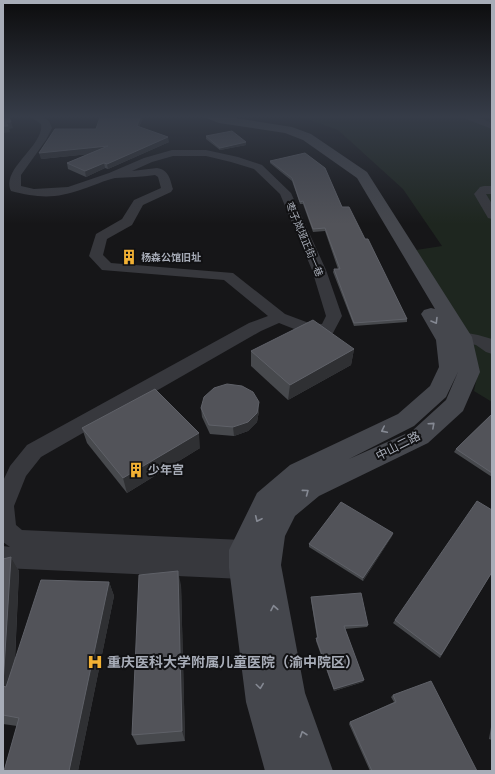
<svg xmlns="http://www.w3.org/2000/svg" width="495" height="774" viewBox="0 0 495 774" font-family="Quicksand,'Noto Sans SC',sans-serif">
<rect width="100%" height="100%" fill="#161618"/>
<!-- green -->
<polygon fill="#1e261f" points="298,116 492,116 492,402 474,391 478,372 416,250 442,246 403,189 338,130"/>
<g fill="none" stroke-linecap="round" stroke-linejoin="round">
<!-- street -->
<g fill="#37383d" fill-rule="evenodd">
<path d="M29,116H41L49,121L52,128L46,140L21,175V186L34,189L68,187L109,173L144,158L172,150H206L238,157L262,165L291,193L326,270L342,316L333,333C314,338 296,330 279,323L261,331L41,457L26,476L14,506L16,525L22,530L243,540L251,543L255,550L251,557L247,559L251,560L255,568L251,576L243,579L3,568V546L10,547L3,542V481L10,466L27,445L249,323L268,316L224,280L102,270L89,256L96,234L122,219L134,200L161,188L158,177L155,175C142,177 128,177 115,178C105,180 93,186 83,189C56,199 38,198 11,191C0,169 45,145 41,124ZM173,156H206L231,162L254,169L280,194L312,270L326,316L322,324L309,323L285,314L233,273L111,263L103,255L107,239L132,225L143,205L171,192L173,189C170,179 169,170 157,168L132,171L152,162Z"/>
<polygon points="462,116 476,116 492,123 492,129 464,118"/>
<polygon points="484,186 492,186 492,194 486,194 492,204 492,219 488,218 474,194 480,187"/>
<polygon points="462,332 478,335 492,339 492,354 486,352 476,345 456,341 454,337 456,333"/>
</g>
<!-- secondary -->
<path fill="#45474d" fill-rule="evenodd" d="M204,116H223L292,127L311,134L367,172L472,337L480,372L463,411L428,443L319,496L295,516L285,536L281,565L305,693L333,771H265L246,702L229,568V550L257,493L290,465L398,414L430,386L439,367L436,340L421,314L424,310L431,308L435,309L357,178L303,140L285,133L219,123L206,118ZM458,372L446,400L412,431L349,459L414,426L446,397Z"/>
</g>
<!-- wall -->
<g fill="#47494d">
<polygon points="101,116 144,116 139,127 169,142 108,169 105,168 86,177 68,169 67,163 89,154 41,159 96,129"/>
<polygon points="206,136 246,145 220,150 206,139"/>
<polygon points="270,161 342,207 365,239 407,319 407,322 354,326 333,272 334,269 338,269 325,231 313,232 303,204 300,204 292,181 270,163"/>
<polygon points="354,349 351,365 288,400 251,366 251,351"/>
<polygon points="201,408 259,411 257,422 248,431 234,436 210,434 202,417"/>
<polygon points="492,414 492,477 454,452 456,449"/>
<polygon points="82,428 200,448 127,493 87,443"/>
<polygon points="393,533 392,536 363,581 309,547 309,544"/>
<polygon points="11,557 19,571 15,660 109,582 114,596 78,771 4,771 17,726 3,724 3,559"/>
<polygon points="492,572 440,658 393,623 395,620"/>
<polygon points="181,585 185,741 137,745 132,735"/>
<polygon points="311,597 368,625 367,627 345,629 363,682 334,691 316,641 316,638 317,638 311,600"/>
<polygon points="393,695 477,771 370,771 349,724 350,722 394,702 391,697"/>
<polygon points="492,721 492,740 489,739"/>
</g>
<!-- shaded-wall -->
<g fill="#2f3033">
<polygon points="141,116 144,116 137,131 137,126"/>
<polygon points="6,122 11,122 13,128 9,129 10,132 3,133 3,126"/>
<polygon points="168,137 169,142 108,169 107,164"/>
<polygon points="246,142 246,145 220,150 220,148"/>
<polygon points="108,146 109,152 41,159 39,153"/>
<polygon points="104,163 105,168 86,177 85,171"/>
<polygon points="354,349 351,365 288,400 290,385"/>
<polygon points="259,402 259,411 257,422 248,431 234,436 233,427"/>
<polygon points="199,433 200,448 127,493 123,478"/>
<polygon points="393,533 392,536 363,581 363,578"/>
<polygon points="11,557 19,571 13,698 3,687"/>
<polygon points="178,571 181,585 185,741 182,731"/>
<polygon points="109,582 114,596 78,771 69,771"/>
<polygon points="364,680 363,682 334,691 334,689"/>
</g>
<!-- building -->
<g fill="#525359" stroke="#5f6168">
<polygon points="3,116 9,116 11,122 6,122 8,126 3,126"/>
<polygon points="101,116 141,116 137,126 168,137 107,164 104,163 85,171 67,163 108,146 39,153 55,129 96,129 99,120"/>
<polygon points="232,131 246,142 220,148 206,136"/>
<polygon points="305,153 325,168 342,207 349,207 365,239 368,239 407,319 354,323 334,269 340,269 325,228 313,229 303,201 300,202 292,178 270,161"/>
<polygon points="313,320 354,349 290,385 251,351"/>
<polygon points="227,384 242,386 253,392 259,402 257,413 248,422 233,427 209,425 201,408 204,397 214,388"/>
<polygon points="155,389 199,433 123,478 82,428"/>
<polygon points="492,414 492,473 456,449"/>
<polygon points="477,501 492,510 492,572 441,655 395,620"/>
<polygon points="341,502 393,533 363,578 309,544"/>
<polygon points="11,557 3,684 3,559"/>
<polygon points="178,571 182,731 132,735 139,575"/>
<polygon points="41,580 109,582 69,771 4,771 19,718 3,715 3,686 6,687"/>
<polygon points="361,593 368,625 344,626 364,680 334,689 316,638 318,638 311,597"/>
<polygon points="431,681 477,771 372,771 350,722 396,702 393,695"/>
</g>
<!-- one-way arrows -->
<defs><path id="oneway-chevron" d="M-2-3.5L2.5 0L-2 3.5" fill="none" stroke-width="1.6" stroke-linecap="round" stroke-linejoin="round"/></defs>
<g stroke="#858993">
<use href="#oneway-chevron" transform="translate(435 321) rotate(59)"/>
<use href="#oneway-chevron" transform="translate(432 425) rotate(-42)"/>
<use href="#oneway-chevron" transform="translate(384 430) rotate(154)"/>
<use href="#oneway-chevron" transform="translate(306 492) rotate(-37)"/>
<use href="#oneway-chevron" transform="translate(258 519) rotate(115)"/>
<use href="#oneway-chevron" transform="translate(274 608) rotate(-100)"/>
<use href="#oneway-chevron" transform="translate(260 686) rotate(82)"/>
<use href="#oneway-chevron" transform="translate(303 734) rotate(-109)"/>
</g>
<!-- sky -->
<linearGradient id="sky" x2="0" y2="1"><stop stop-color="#0c0c0d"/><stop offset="0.52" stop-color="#363c48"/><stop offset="1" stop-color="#363c48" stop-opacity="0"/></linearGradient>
<rect width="495" height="224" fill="url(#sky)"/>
<!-- icons -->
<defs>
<symbol id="building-bare" viewBox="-9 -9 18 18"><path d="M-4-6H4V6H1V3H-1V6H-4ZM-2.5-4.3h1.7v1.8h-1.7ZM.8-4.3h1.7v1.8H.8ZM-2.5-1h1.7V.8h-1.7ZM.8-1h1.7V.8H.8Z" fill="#f2b134" stroke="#111113" stroke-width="2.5" paint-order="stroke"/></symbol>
<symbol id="hospital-bare" viewBox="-9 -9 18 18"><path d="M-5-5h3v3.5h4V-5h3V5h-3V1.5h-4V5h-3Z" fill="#f2b134" stroke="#111113" stroke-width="2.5" paint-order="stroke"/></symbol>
</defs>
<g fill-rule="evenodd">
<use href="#building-bare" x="118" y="246" width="22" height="22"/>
<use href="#building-bare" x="125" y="459" width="22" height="22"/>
<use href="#hospital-bare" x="84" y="651" width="22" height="22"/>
</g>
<g text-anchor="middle" stroke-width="4" stroke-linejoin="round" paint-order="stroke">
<!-- far-street labels -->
<g font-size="10" fill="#a8adb8" stroke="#111113">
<text transform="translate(305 239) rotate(67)" y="4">枣子岚垭正街一巷</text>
</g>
<!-- far-poi labels -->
<g font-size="10" font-weight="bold" fill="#a8adb8" stroke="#111113" text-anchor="start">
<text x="141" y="261">杨森公馆旧址</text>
</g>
<!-- street labels -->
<g font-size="12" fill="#a8adb8" stroke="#111113">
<text transform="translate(398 446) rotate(-27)" y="4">中山二路</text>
</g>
<!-- poi labels -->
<g font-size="12" font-weight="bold" fill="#a8adb8" stroke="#111113" text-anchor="start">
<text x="148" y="474">少年宫</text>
</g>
<!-- near-poi labels -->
<g font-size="14" font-weight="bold" fill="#a8adb8" stroke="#111113" text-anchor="start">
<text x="107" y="667">重庆医科大学附属儿童医院（渝中院区）</text>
</g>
</g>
<!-- border -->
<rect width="495" height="774" fill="none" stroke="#a8adb8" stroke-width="8"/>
</svg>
